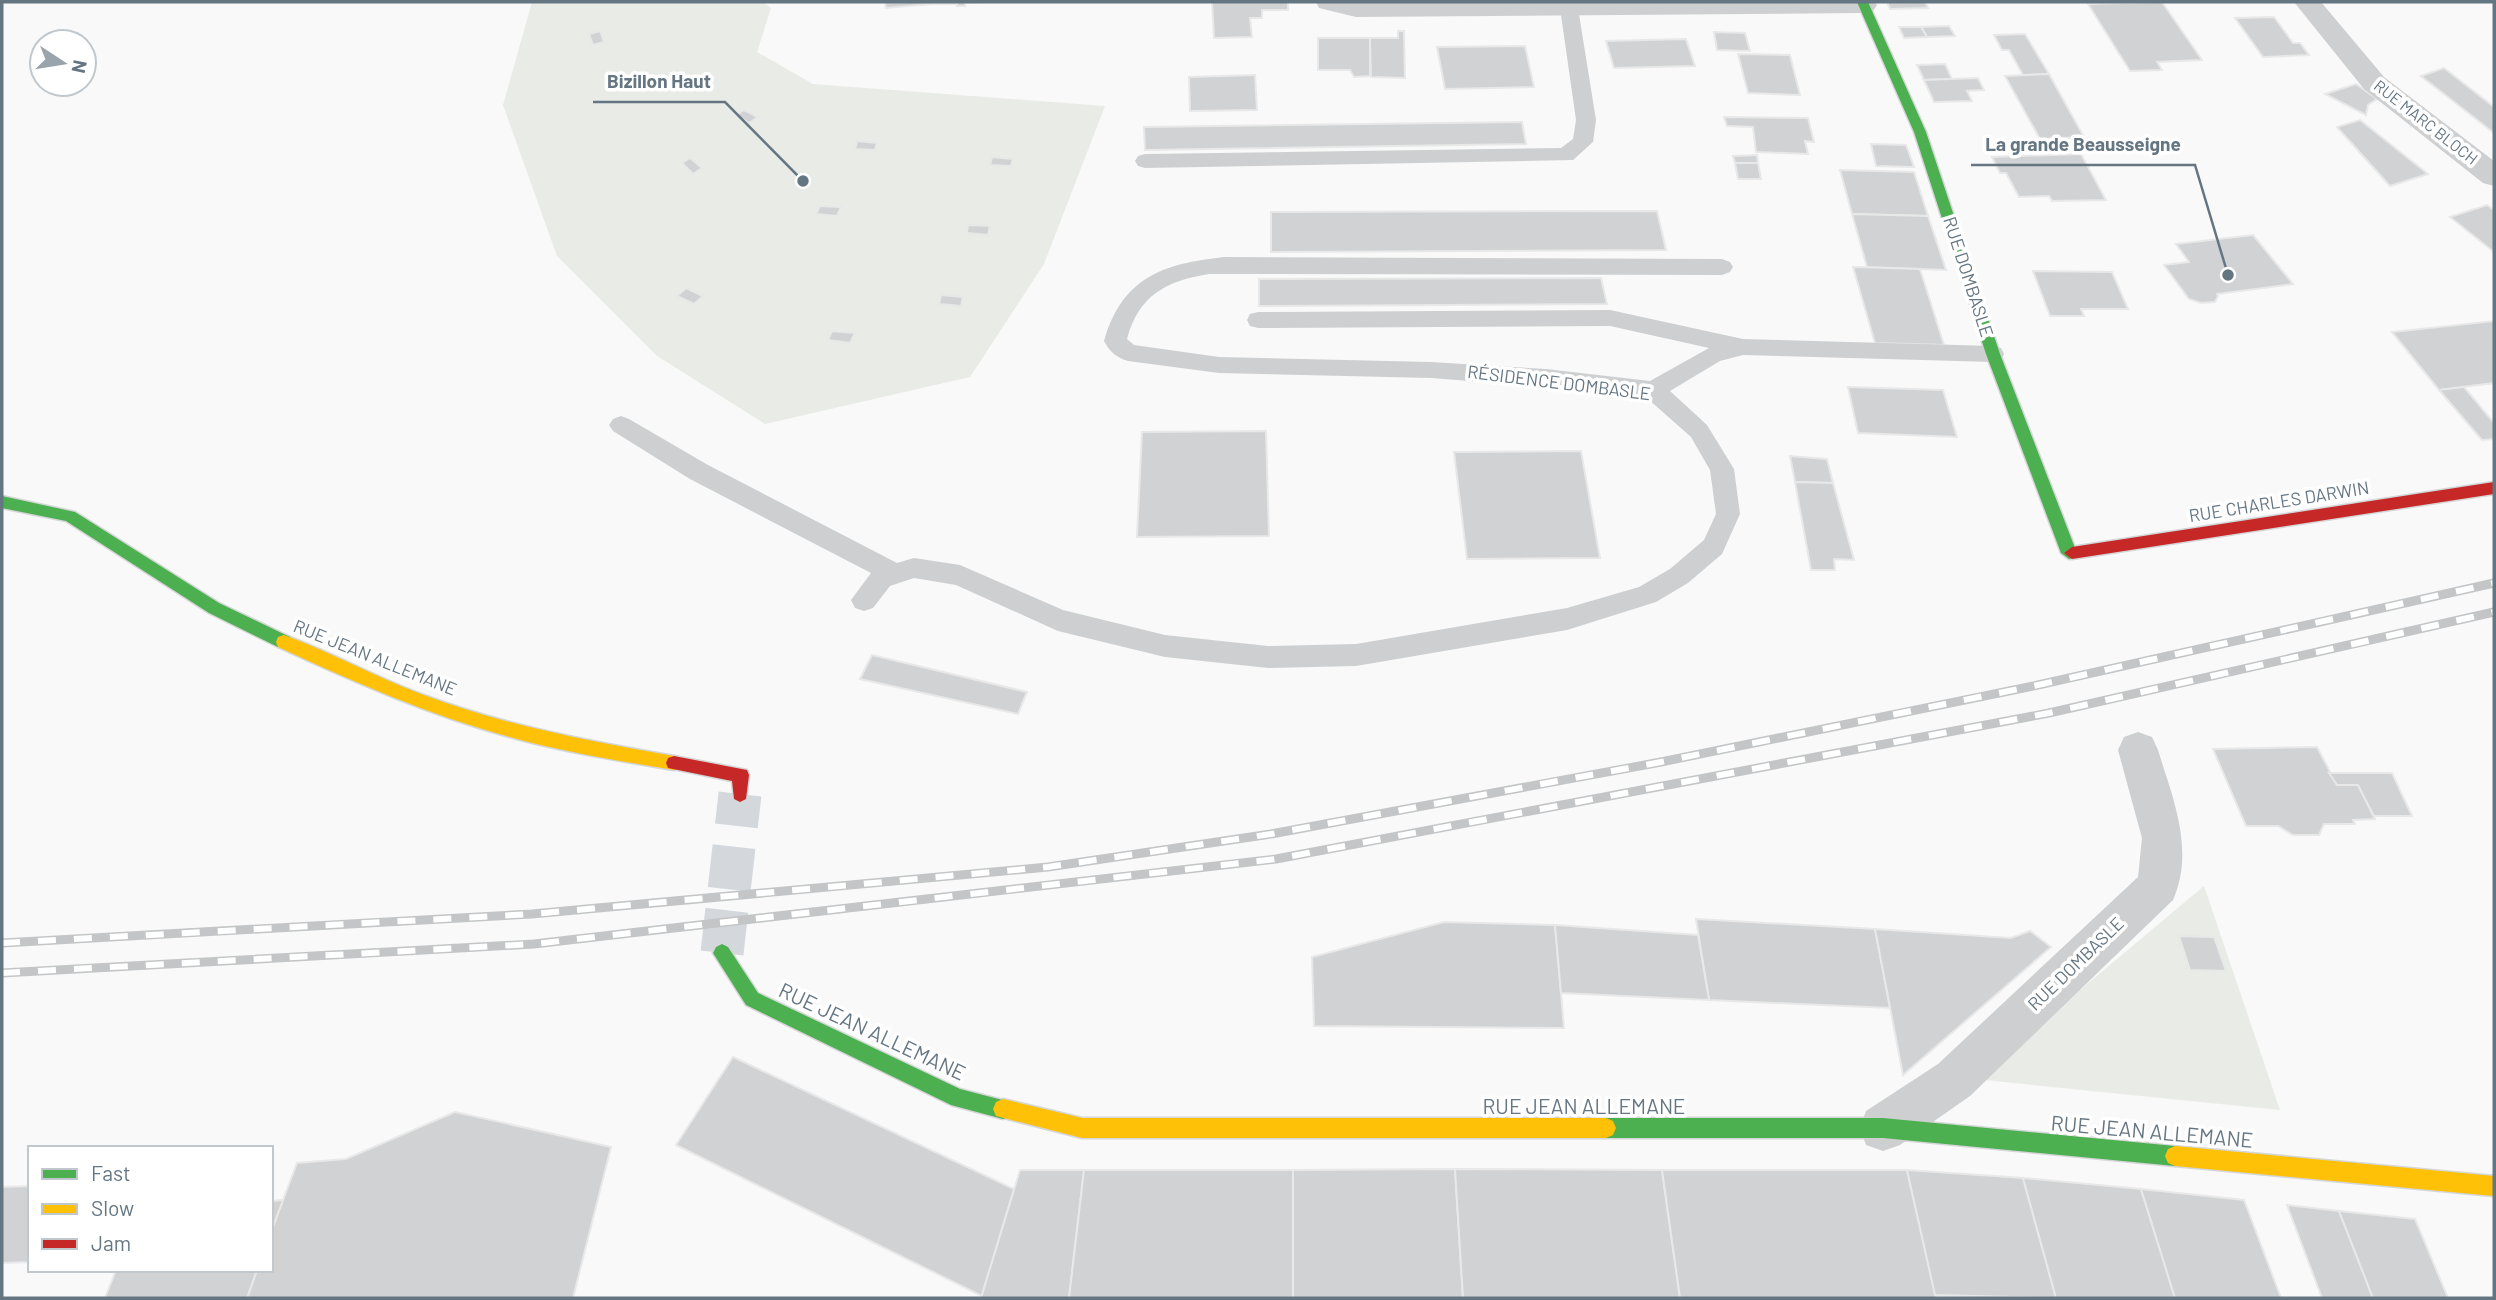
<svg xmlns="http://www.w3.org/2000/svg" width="2496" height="1300" viewBox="0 0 2496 1300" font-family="Barlow,sans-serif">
<rect width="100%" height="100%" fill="#f9f9f9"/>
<!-- green -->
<g fill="#e8ebe6">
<polygon points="532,2 763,2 771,8 757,52 813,84 1105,106 1044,264 970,377 765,424 657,356 557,256 503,105"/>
<polygon points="2204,886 2280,1110 1974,1079"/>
</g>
<!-- building -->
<g fill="#d0d2d3" stroke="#e8e8e8" stroke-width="2">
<polygon points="885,2 990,2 965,3 965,6 957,6 957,4 932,4 886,8"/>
<polygon points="1212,2 1288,2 1288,10 1262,10 1262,18 1250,18 1252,37 1214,38"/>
<polygon points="1887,2 1925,2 1928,8 1890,9"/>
<polygon points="2162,2 2202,60 2157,62 2162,70 2130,71 2088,4"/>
<polygon points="2274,17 2293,43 2300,43 2309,55 2263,57 2235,18"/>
<polygon points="1949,26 1955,36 1927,37 1921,27"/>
<polygon points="1899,27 1921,27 1927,37 1904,38"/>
<polygon points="600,31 604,42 593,45 589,34"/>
<polygon points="1398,31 1404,31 1405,78 1371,77 1370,38 1398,38"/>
<polygon points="1714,32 1745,33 1750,51 1717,50"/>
<polygon points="2025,34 2049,74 2023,75 2009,50 2002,50 1994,35"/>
<polygon points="1318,38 1370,38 1370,76 1354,77 1350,70 1318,70"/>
<polygon points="1686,39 1695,66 1614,68 1606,41"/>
<polygon points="1525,46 1534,87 1445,89 1437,47"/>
<polygon points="1738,54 1790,55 1800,95 1748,93"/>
<polygon points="1945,64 1952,79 1924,80 1917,65"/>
<polygon points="2444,68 2494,107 2494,133 2421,76"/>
<polygon points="2049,74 2084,137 2040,139 2005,76"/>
<polygon points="1255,75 1257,110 1190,111 1189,77"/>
<polygon points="1978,78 1984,90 1967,91 1972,101 1934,102 1924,80"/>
<polygon points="2356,84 2377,99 2368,105 2366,115 2325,94"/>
<polygon points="744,110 758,117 749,123 736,115"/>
<polygon points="1724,117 1808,118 1814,142 1805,141 1808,154 1756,152 1753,127 1727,126"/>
<polygon points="2360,120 2428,174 2390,186 2337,127"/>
<polygon points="1522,122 1526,144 1145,150 1144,127"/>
<polygon points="857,141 877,143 875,150 855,149"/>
<polygon points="1871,144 1906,145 1914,167 1876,166"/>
<polygon points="2081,154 2106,200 2052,201 2049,196 2019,197 2006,173 2000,173 1992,157"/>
<polygon points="1757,155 1758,163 1735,163 1733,156"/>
<polygon points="992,157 1013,159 1011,166 990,165"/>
<polygon points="690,158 702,168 693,174 682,163"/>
<polygon points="1735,163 1758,163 1761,179 1738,179"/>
<polygon points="1840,170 1914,172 1928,216 1852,214"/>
<polygon points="2487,205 2494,210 2494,252 2450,217"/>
<polygon points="820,206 841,207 837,216 816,214"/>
<polygon points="1657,211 1666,250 1271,252 1271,212"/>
<polygon points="1852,214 1928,216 1946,270 1867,267"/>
<polygon points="968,225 990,226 988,235 967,233"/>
<polygon points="2253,235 2293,284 2217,294 2218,296 2215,302 2201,303 2189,299 2164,265 2189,262 2176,244"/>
<polygon points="1853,267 1920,269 1944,345 1875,343"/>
<polygon points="2033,271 2112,272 2128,309 2081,309 2084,316 2050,316"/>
<polygon points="1601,278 1607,304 1259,306 1259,279"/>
<polygon points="686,288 703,296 694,304 677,296"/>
<polygon points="941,295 963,297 961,306 939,304"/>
<polygon points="2494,321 2494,383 2470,386 2439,390 2392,332"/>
<polygon points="832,331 855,333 850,343 828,340"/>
<polygon points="1848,387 1943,390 1957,437 1858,433"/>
<polygon points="2464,387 2494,423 2494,439 2482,440 2439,390"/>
<polygon points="1266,431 1269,536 1137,537 1142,432"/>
<polygon points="1581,451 1600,558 1467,559 1454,452"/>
<polygon points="1790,456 1827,459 1833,483 1795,482"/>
<polygon points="1795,482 1833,483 1854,560 1834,559 1835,570 1811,570"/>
<polygon points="872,655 1027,692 1018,714 860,679"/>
<polygon points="2317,747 2337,785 2358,785 2375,819 2353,820 2355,824 2324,824 2319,835 2293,835 2278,826 2246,826 2213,749"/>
<polygon points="2329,773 2392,773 2412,816 2374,816 2358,785 2337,785"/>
<polygon points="1696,919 1875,929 1890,1008 1709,1000"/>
<polygon points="1444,922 1555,925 1564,1028 1314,1026 1312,957"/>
<polygon points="1555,925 1698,935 1709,1000 1561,993"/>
<polygon points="1875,929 2011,938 2030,931 2051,947 1903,1075"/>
<polygon points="2179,936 2214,937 2226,971 2190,970"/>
<polygon points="733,1057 1014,1189 982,1296 676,1145"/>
<polygon points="455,1112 611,1147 573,1298 247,1298 257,1270 271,1270 271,1232 297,1163 346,1159"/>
<polygon points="1455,1169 1463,1298 1293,1298 1293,1170"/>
<polygon points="1455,1169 1662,1170 1680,1298 1463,1298"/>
<polygon points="1020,1170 1084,1170 1069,1298 981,1298"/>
<polygon points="1084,1170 1293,1170 1293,1298 1069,1298"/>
<polygon points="1662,1170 1907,1170 1936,1298 1680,1298"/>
<polygon points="1907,1170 2023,1178 2056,1298 1935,1295"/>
<polygon points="2023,1178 2141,1189 2175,1298 2056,1298"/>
<polygon points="30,1186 30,1262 2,1263 2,1187"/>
<polygon points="2141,1189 2244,1200 2281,1298 2175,1298"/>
<polygon points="283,1200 271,1232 271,1201"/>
<polygon points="2287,1205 2339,1211 2373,1298 2322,1298"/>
<polygon points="2339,1211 2415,1219 2448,1298 2373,1298"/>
<polygon points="116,1270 257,1270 247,1298 105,1298"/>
</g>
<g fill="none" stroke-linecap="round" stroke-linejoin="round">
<!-- secondary-tunnel -->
<polyline stroke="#d4d8dc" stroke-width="43" stroke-dasharray="43 21" stroke-linecap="butt" points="722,953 740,794"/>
<defs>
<g id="fast">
<polygon points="1857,2 1868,2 1926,132 2000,354 2075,548 2080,553 2077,557 2069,559 2061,553 1986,354 1914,132"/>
<polygon points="2,496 75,512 219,603 290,637 292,642 290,647 278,647 209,613 66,521 2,508"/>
<polygon points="722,944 728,947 758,993 960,1089 1010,1102 1013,1109 1010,1116 1003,1119 951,1105 746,1005 713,953 716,947"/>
<polygon points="1606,1118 1883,1118 2175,1146 2182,1149 2185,1156 2182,1163 2175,1166 1883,1138 1606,1138 1599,1135 1596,1128 1599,1121"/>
</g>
<g id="slow">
<path d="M284,635C331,652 375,677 421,694C503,725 588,741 674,756L680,758L682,763L680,768L674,770C621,761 569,753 517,739C434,717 356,683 278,647L276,642L278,637Z"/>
<polygon points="1003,1099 1082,1118 1606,1118 1613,1121 1616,1128 1613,1135 1606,1138 1082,1138 996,1116 993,1109 996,1102"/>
<polygon points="2175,1146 2494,1176 2494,1196 2175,1166 2168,1163 2165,1156 2168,1149"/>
</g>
<g id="jam">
<polygon points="2494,482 2494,494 2072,559 2064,553 2072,547"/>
<polygon points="674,756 747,770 749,775 746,799 740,802 734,799 732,781 668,768 666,763 668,758"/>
</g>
</defs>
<!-- fast casing -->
<use href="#fast" stroke="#d5d6d7" stroke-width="3"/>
<!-- slow casing -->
<use href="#slow" stroke="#d5d6d7" stroke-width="3"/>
<!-- jam casing -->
<use href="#jam" stroke="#d5d6d7" stroke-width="3"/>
<!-- lane -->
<g fill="#cecfd0" fill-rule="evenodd">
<polygon points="1569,2 1578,8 1596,120 1593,142 1573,160 1145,168 1138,166 1135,161 1138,156 1145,154 1561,148 1573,139 1576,120 1560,8"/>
<path d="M1224,257L1722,259L1730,262L1733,267L1730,272L1722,275L1209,274C1166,281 1139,295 1127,339L1134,345L1219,357L1431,362L1546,369L1650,381L1709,348L1610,326L1258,328L1250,326L1247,320L1250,314L1258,312L1610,310L1743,339L1993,346L2001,348L2004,354L2001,360L1993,362L1743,355L1720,361L1670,391L1707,425L1734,469L1740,514L1722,554L1688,583L1656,602L1567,630L1356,666L1268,668L1165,657L1058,631L956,585L914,578L890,586L873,608L864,611L855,608L851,600L871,573L690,479L613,431L609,425L613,419L621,416L629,419L708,465L897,563L914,558L960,565L1063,610L1165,635L1268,646L1356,644L1567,608L1639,587L1670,569L1704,540L1716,514L1710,470L1691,437L1647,398L1546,387L1431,378L1219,373L1128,361C1117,358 1109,351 1104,341C1123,277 1162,264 1224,257Z"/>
</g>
<!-- street -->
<g fill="#cecfd0" fill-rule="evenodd">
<polygon points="1316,2 1874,2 1877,5 1873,11 1863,13 1356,17 1319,8"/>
<polygon points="2294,2 2321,2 2384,77 2494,161 2494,186 2483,183 2364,89"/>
<path d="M2138,732L2152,737L2158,750C2173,799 2195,850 2173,900L1970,1096L1900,1145L1883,1151L1866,1145L1860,1128L1866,1111L1938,1064L2138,877L2142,838L2118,750L2124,737Z"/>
</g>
<!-- fast -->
<use href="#fast" fill="#4caf50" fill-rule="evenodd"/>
<!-- slow -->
<use href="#slow" fill="#ffc107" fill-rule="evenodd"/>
<!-- jam -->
<use href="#jam" fill="#c62828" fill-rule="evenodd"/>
<defs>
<g id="rail">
<polyline points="2,943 532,914 1048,867 1271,834 1661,762 2038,685 2494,583"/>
<polyline points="2,973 534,944 1276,859 2049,713 2494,612"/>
</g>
</defs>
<!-- rail casing -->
<use href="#rail" stroke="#c3c5c6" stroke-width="9"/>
<!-- rail -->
<use href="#rail" stroke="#fff" stroke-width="6" stroke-dasharray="18" stroke-linecap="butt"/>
</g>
<g text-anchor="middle" stroke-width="7" stroke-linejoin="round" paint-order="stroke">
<!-- far-street labels -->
<g font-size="16" fill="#657683" stroke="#fff">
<text transform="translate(2426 122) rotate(38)" y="6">RUE MARC BLOCH</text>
</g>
<!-- street labels -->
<g font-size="18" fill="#657683" stroke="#fff">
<text transform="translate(1968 277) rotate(72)" y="6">RUE DOMBASLE</text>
<text transform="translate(1559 383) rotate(7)" y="6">RÉSIDENCE DOMBASLE</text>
<text transform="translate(2279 502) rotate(-9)" y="6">RUE CHARLES DARWIN</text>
<text transform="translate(375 658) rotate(22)" y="6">RUE JEAN ALLEMANE</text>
<text transform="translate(2076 964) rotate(-44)" y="6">RUE DOMBASLE</text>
</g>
<!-- near-street labels -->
<g font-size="21" fill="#657683" stroke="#fff">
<text transform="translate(872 1032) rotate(25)" y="7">RUE JEAN ALLEMANE</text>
<text x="1584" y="1114">RUE JEAN ALLEMANE</text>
<text transform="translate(2152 1132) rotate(5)" y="7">RUE JEAN ALLEMANE</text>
</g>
</g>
<!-- callouts -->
<path fill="none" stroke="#657683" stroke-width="2.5" d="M803 181L725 102H593M2228 275L2195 165H1971"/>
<g fill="#657683" stroke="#fff" stroke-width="2.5">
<circle cx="803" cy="181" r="7"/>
<circle cx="2228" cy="275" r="7"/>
</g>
<g font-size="19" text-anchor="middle" font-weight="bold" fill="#657683" stroke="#fff" stroke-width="7" stroke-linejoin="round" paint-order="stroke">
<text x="659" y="88">Bizillon Haut</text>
<text x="2083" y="151">La grande Beausseigne</text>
</g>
<!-- border -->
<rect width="2496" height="1300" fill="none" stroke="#657683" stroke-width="7"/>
<!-- legend -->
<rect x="28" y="1146" width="245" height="126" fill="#ffffff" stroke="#c1c8cd" stroke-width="2"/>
<rect x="42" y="1169" width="35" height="10" fill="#4caf50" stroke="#c1c8cd" stroke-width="2"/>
<text x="91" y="1181" font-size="21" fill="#657683">Fast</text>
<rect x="42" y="1204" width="35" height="10" fill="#ffc107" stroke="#c1c8cd" stroke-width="2"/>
<text x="91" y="1216" font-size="21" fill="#657683">Slow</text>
<rect x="42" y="1239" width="35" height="10" fill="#c62828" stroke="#c1c8cd" stroke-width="2"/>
<text x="91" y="1251" font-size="21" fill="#657683">Jam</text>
<!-- north arrow -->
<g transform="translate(63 63) rotate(102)"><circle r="33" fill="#ffffff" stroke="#c1c8cd" stroke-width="2"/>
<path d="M0-5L12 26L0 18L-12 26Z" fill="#99a4ac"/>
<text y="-10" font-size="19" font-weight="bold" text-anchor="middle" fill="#657683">N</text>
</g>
</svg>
